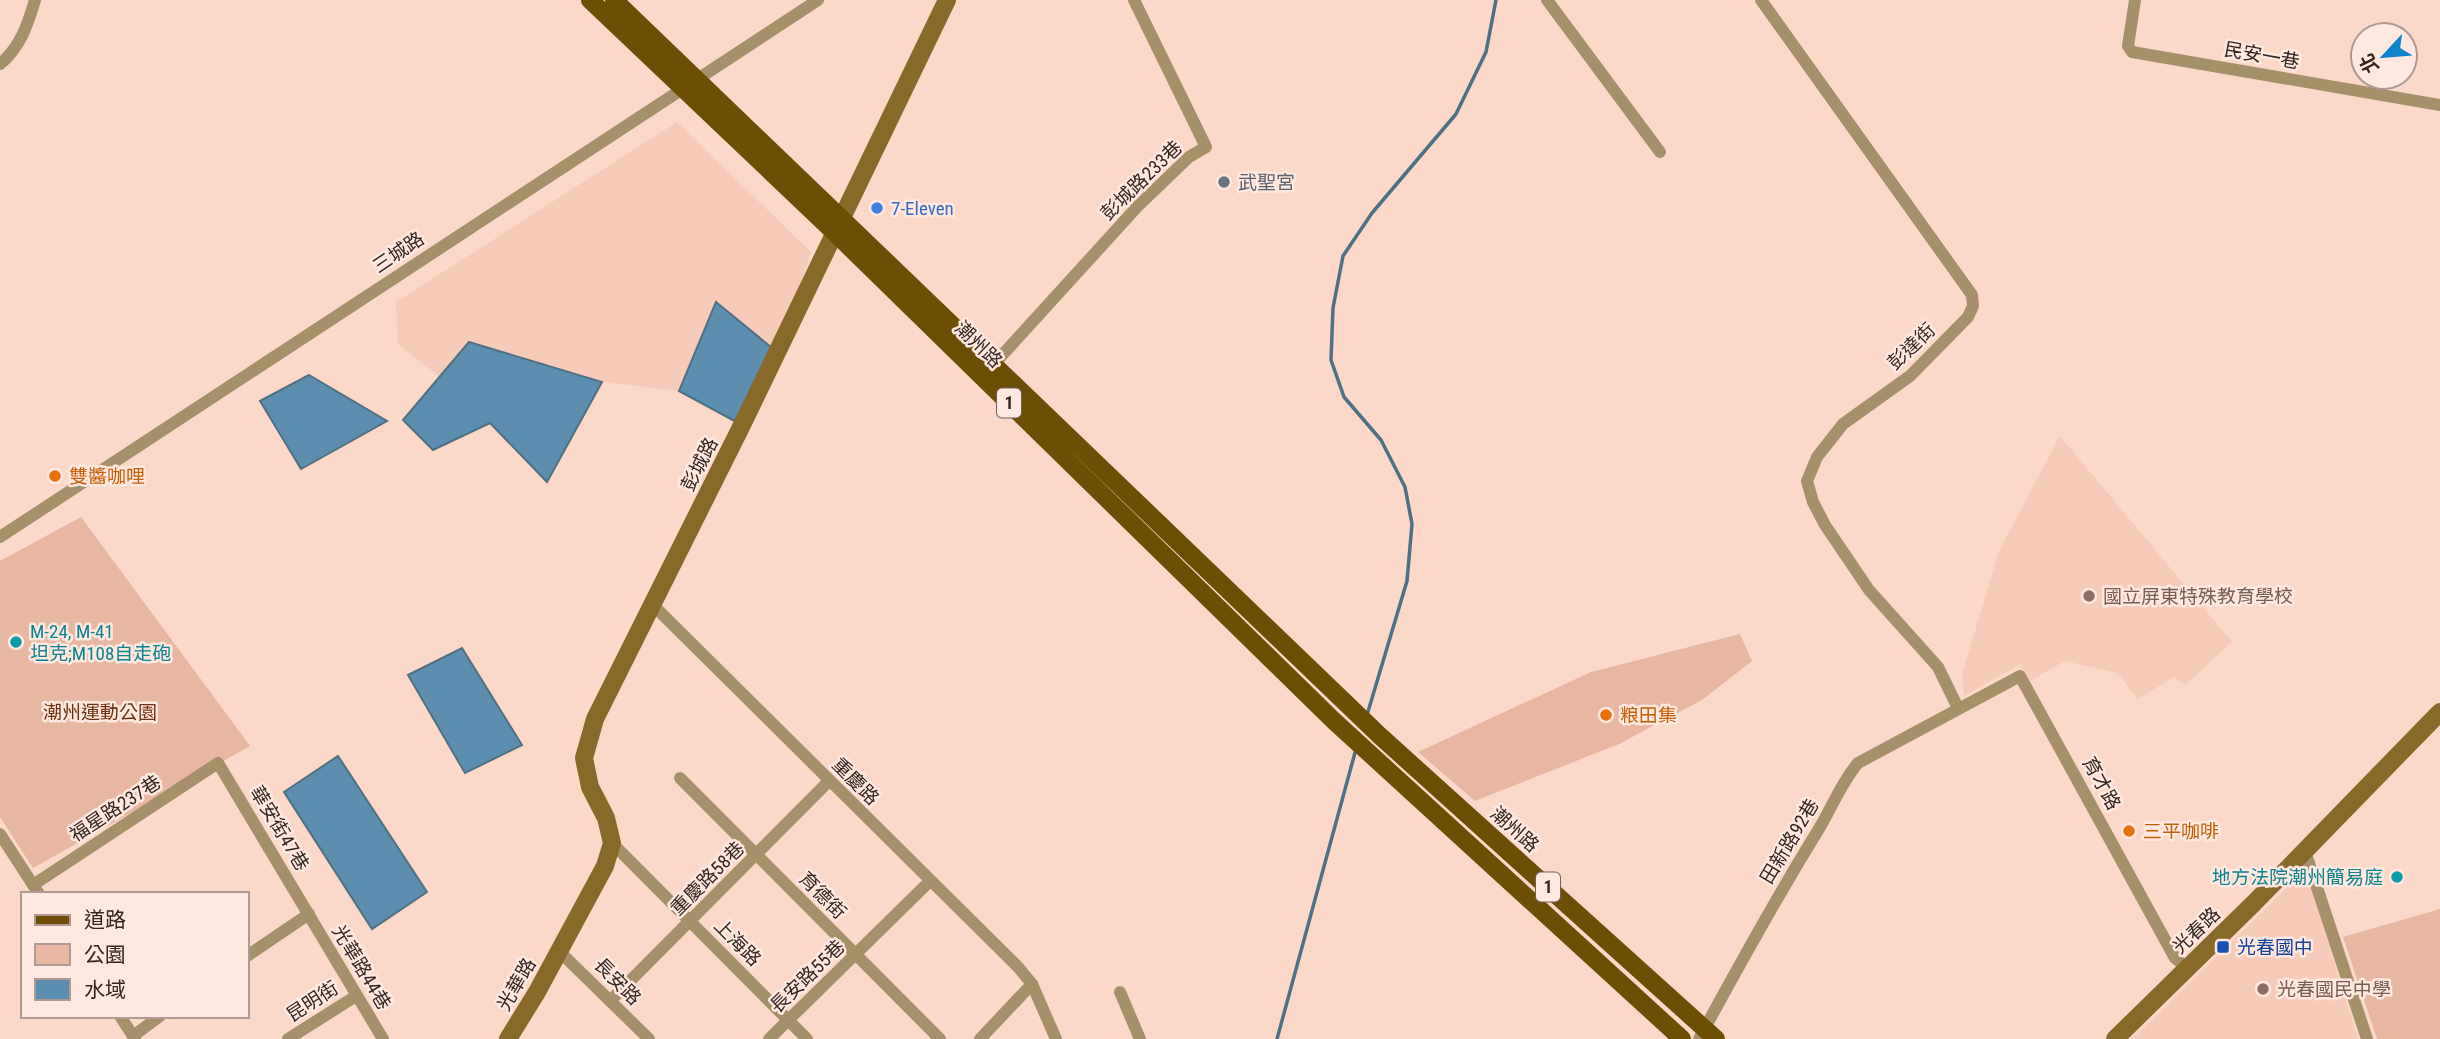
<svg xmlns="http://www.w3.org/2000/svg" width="2440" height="1039" viewBox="0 0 2440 1039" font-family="'Roboto Condensed','Noto Sans TC',sans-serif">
<rect width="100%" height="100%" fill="#fcd8c8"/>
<!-- built -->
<g fill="#f7cbb9">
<polygon points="677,122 811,252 777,352 716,303 679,391 602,382 469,342 440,377 398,344 396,302"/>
<polygon points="2060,436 2232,642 2185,685 2174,677 2138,699 2117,673 2065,661 2030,681 2020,664 1964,696 1962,674 1999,551"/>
<polygon points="2302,873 2311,887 2358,1039 2132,1039"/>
</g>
<!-- green -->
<g fill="#e8b7a2">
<polygon points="81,517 250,746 33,868 0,817 0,561"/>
<polygon points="1740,634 1752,661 1702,700 1619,744 1475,801 1418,752 1591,672"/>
<polygon points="2440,909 2440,1039 2377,1039 2343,937"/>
</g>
<!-- water -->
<g fill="#5c8faf" stroke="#507084" stroke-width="2">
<polygon points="716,302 777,352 742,425 679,391"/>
<polygon points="469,342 602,382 547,482 490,423 433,450 403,420"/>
<polygon points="309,375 387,421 301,469 260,401"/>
<polygon points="462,648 522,745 465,773 408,675"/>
<polygon points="338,756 427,892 372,929 284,792"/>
</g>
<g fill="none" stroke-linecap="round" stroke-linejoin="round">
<!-- stream -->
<g stroke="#507084" stroke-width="3.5">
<polyline points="1367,715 1407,581 1412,524 1405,487 1381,440 1344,397 1331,360 1333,308 1343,256 1372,213 1456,114 1486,52 1496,0"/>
<polyline points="1277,1039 1356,749"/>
</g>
<!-- street -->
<g stroke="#a69069" stroke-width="12">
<polyline points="1547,0 1660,152"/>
<polyline points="1761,0 1972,295 1973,306 1968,317 1910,376 1843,424 1817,457 1807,481 1813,502 1825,525 1869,590 1938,667 1958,708"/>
<polyline points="2135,0 2128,46 2132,52 2440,105"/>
<path d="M0,64C20,48 28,24 35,0"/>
<polyline points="995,363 1137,207 1189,157 1206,147 1134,0"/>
<polyline points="0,537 818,0"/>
<polyline points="653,605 1018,967 1032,984 1056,1039"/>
<polyline points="680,778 940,1039"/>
<polyline points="0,834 39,894"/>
<polyline points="612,843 807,1039"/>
<polyline points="2305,851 2367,1039"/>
<polyline points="33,885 218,763 383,1039"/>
<polyline points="559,951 649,1039"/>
<polyline points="247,956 309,914"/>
<polyline points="1120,992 1140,1039"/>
<polyline points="610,1001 829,781"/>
<polyline points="120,1016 135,1039"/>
<polyline points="133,1036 160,1016"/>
<polyline points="288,1039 356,996"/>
<polyline points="769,1039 930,881"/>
<polyline points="980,1039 1032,984"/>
<path d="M1699,1039C1737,969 1775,900 1817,832C1831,810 1840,784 1858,763L2020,676L2175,958L2187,968"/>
</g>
<!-- secondary -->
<g stroke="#896929" stroke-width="18">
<polyline points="508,1039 537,992 605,866 612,843 606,818 590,787 584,758 595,719 742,425 947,0"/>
<polyline points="2115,1039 2254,903 2440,712"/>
</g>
<!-- primary -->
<g stroke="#6e4e05" stroke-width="18">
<polyline points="590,0 834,232 1334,721 1682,1039"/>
<polyline points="614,0 1379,735 1716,1039"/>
</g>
</g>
<!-- markers -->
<circle fill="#6b7280" stroke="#ffe8df" stroke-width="2.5" cx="1224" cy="182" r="7"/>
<circle fill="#3f7fe0" stroke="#ffe8df" stroke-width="2.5" cx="877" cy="208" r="7"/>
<g fill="#e8710a" stroke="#ffe8df" stroke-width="2.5">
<circle cx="55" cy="476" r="7"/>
<circle cx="1606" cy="715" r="7"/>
<circle cx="2129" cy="831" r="7"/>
</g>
<g fill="#8d6e63" stroke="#ffe8df" stroke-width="2.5">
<circle cx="2089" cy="596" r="7"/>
<circle cx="2263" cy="989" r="7"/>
</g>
<g fill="#0f9aa8" stroke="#ffe8df" stroke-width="2.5">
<circle cx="16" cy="642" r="7"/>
<circle cx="2397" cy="877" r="7"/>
</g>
<rect fill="#1a4fb4" stroke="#ffe8df" stroke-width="2.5" x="2216" y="940" width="14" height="14" rx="3.5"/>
<g text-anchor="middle" stroke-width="5" stroke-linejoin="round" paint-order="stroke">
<!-- shield labels -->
<g fill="#ffe8df" stroke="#71605a" stroke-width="2">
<rect x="997" y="388.5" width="24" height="29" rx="5"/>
<rect x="1536" y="872.5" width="24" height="29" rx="5"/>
</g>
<g font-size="18" font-weight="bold" fill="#342621">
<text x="1009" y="409">1</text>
<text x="1548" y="893">1</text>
</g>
<!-- street labels -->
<g font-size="19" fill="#342621" stroke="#ffe8df">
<text transform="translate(2262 55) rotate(10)" y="7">民安一巷</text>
<text transform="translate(1141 180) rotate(-44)" y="7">彭城路233巷</text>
<text transform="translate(398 252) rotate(-34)" y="7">三城路</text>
<text transform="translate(979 344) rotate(44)" y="7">潮州路</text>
<text transform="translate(1911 346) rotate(-44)" y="7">彭達街</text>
<text transform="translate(699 464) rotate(-63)" y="7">彭城路</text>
<text transform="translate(856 781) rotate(45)" y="7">重慶路</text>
<text transform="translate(2102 783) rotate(61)" y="7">育才路</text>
<text transform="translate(115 808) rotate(-33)" y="7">福星路237巷</text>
<text transform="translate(280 828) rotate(59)" y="7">華安街47巷</text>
<text transform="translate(1515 829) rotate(42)" y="7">潮州路</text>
<text transform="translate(1789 841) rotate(-59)" y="7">田新路92巷</text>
<text transform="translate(707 878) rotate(-45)" y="7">重慶路58巷</text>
<text transform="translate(823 895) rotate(45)" y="7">育德街</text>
<text transform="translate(2196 930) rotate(-44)" y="7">光春路</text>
<text transform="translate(738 942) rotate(45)" y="7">上海路</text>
<text transform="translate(362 967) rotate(59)" y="7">光華路44巷</text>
<text transform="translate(807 976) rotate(-44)" y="7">長安路55巷</text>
<text transform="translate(618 981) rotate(45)" y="7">長安路</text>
<text transform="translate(516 984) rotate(-60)" y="7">光華路</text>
<text transform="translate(312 1001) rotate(-33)" y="7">昆明街</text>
</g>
<!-- worship labels -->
<g font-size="19" fill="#5b616d" stroke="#ffe8df" text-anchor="start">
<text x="1238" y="189">武聖宮</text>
</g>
<!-- shop labels -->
<g font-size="19" fill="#366cbe" stroke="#ffe8df" text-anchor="start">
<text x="891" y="215">7-Eleven</text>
</g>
<!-- food labels -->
<g font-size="19" fill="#c56008" stroke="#ffe8df" text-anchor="start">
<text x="69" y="483">雙醬咖哩</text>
<text x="1620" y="722">粮田集</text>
<text x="2143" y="838">三平咖啡</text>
</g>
<!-- education labels -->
<g font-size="19" fill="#785e54" stroke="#ffe8df" text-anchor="start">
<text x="2103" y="603">國立屏東特殊教育學校</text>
<text x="2277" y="996">光春國民中學</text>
</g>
<!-- culture labels -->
<g font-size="19" fill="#0d838f" stroke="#ffe8df" text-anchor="start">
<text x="30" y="638">M-24, M-41<tspan x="30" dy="22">坦克;M108自走砲</tspan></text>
<text x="2383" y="884" text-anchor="end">地方法院潮州簡易庭</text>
</g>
<!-- park labels -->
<g font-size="19" fill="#702f0e" stroke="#ffe8df">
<text x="100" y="719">潮州運動公園</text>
</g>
<!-- transit labels -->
<g font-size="19" fill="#164399" stroke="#ffe8df" text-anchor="start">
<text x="2237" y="954">光春國中</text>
</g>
</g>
<!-- legend -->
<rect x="21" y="892" width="228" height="126" fill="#ffe8df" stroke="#ae9a93" stroke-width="2"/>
<rect x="35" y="915" width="35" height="10" fill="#6e4e05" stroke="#ae9a93" stroke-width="2"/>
<text x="84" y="927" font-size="21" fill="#342621">道路</text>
<rect x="35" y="944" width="35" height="21" fill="#e8b7a2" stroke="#ae9a93" stroke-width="2"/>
<text x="84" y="962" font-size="21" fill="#342621">公園</text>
<rect x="35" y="979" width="35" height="21" fill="#5c8faf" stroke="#ae9a93" stroke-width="2"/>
<text x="84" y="997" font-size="21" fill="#342621">水域</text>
<!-- north arrow -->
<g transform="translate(2384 56) rotate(244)"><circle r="33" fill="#ffe8df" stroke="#ae9a93" stroke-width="2"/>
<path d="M0-5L12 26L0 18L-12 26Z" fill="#0d84cc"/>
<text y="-10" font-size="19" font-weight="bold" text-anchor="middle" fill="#342621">北</text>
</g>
</svg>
